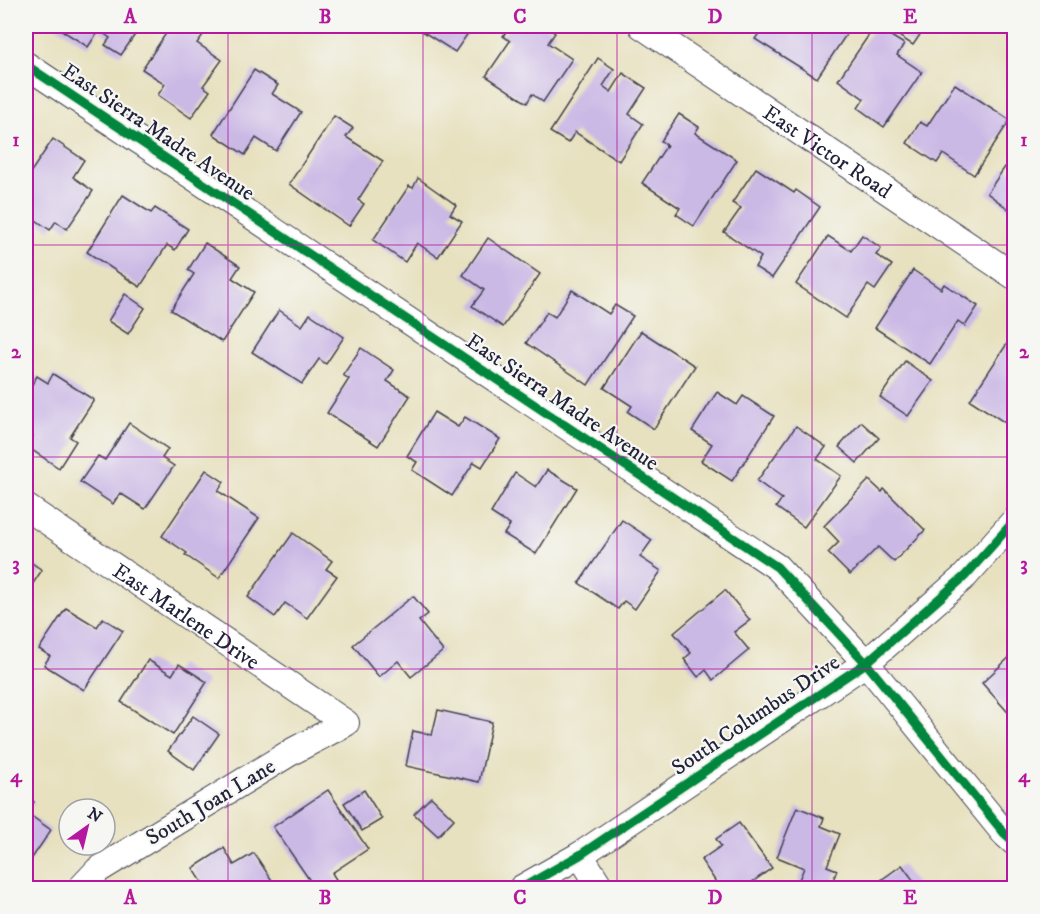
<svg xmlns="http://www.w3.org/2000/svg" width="1040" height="914" viewBox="0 0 1040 914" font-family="'IM FELL DW Pica',serif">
<rect width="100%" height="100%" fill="#f6f6f2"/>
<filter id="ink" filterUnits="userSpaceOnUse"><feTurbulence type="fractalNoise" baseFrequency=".0167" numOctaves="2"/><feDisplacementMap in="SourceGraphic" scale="12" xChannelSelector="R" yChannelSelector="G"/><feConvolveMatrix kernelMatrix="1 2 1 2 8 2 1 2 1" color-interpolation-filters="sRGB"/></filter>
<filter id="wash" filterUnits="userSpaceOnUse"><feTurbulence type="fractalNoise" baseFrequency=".008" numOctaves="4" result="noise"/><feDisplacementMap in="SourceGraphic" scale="24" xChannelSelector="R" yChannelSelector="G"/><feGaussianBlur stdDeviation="1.35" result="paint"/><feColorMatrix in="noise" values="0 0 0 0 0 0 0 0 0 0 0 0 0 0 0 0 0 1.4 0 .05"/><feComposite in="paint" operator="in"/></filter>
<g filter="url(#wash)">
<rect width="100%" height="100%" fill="#e7e1bf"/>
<g id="blocks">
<!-- building -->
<g fill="#cab8e5">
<polygon points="55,26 141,26 121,55 105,45 110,38 99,30 88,47"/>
<polygon points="171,26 183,33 189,26 203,35 197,43 222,60 203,86 210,91 191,118 158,95 165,84 142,69"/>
<polygon points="414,26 482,26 479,30 473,26 455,52"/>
<polygon points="510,26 545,26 555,33 548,43 572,59 543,102 532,94 527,103 486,76 510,41 503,36"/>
<polygon points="764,26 852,26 817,78 755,39"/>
<polygon points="875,26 904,44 897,55 922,72 884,127 858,108 864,99 838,80"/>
<polygon points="883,26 926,26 913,45"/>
<polygon points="598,58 614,69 603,86 611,92 623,73 646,88 629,114 643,124 619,161 575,132 568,143 550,132"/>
<polygon points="254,70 278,85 272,94 301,112 276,151 256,138 245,155 213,134"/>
<polygon points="955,84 1010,120 974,175 943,154 937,163 907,143 920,122 927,126"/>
<polygon points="679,114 699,127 695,133 737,160 694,226 676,214 680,208 642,183 667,145 661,141"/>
<polygon points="334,116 353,128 346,137 383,161 358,200 364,204 349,226 289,184"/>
<polygon points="53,139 84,160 73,177 93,191 67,229 56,221 50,230 26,213 26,179"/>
<polygon points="1014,166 1014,213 987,193 1005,167 1011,171"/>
<polygon points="756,168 794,193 796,190 820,207 772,278 755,267 761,257 724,232 741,208 732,203"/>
<polygon points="418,178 456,205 450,214 462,221 438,257 417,243 405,262 373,240 409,186 413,188"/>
<polygon points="123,195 151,213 155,208 188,229 175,250 167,245 140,287 87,252"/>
<polygon points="862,235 881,248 876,255 892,265 875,290 868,285 846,318 796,284 828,236 851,251"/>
<polygon points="488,238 540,274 503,327 472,306 484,290 463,275"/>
<polygon points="205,243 240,266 232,278 254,292 222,342 171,310 194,274 188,270"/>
<polygon points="913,270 941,289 944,284 978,306 965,326 958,321 930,364 875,328"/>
<polygon points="572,290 609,314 615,305 633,316 588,385 526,343 547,312 555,317"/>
<polygon points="125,294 145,308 128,334 108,321"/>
<polygon points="279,310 302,326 310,314 344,337 326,364 319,359 302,384 252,352"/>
<polygon points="641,331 695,366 654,429 628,412 632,406 604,388"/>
<polygon points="1012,336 1014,337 1014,420 1010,426 970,400"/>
<polygon points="361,348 394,370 387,381 410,396 378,446 327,413 349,379 343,375"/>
<polygon points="905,361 933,381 908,416 880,397"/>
<polygon points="53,374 94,400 70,437 76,441 59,468 26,446 33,436 26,431 26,394 37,376 48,383"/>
<polygon points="717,392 737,405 743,396 774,416 732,481 701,461 712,444 692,431"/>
<polygon points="434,412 458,427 465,417 500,439 482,467 474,462 452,496 412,470 417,462 407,456"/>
<polygon points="861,422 879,438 857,463 839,447"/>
<polygon points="129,423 168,449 162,458 174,466 145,509 120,493 113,504 80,482 98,456 105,460"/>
<polygon points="796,426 826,447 817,459 841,476 804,527 776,507 782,499 757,481"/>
<polygon points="206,470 224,482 218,491 259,518 219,578 185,555 187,553 162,536"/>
<polygon points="547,470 577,488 536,554 504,534 510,525 491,513 515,473 536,487"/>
<polygon points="869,480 882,492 884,489 925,530 894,562 878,547 850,575 828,553 839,542 824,526"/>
<polygon points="622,520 652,540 640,557 661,571 635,609 624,601 618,609 579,583"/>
<polygon points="293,533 332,561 326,569 337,576 307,618 285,603 275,617 248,597"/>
<polygon points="26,559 42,570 26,594"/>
<polygon points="725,590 750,620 734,632 749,650 713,680 706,670 698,677 684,659 691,653 674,633"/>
<polygon points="413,596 428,614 419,621 443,651 411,677 398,661 379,677 353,645"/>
<polygon points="66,608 97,627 103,618 123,631 84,690 44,665 50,656 39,649"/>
<polygon points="1014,653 1014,719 982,683"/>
<polygon points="148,660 172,675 179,664 207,682 173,735 121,702"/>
<polygon points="438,710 492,722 479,782 406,766 413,731 432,735"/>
<polygon points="193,716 219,734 194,770 168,751"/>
<polygon points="328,790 368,849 332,873 337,881 326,888 315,888 273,827"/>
<polygon points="364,790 382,819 362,831 344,803"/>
<polygon points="26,796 34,802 27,813 51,830 26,867"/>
<polygon points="431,797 454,819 438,836 414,814"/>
<polygon points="797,807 824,818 821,826 840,834 827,866 837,870 830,888 815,888 798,882 804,868 777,857"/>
<polygon points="739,823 772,868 748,885 751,888 720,888 701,860 721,846 716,839"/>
<polygon points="224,848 234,865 254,853 277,888 206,888 193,868"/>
<polygon points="902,865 919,888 870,888"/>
</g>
</g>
</g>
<g filter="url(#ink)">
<use href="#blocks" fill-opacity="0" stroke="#403f4f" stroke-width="1.5"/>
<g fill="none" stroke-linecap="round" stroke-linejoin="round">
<defs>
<g id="street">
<path id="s1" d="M642,26L1014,276"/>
<polyline points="26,65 777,567 866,663 1004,833 1014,842"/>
<path id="s2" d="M26,507L346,723L293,751L98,870L81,888"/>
<polyline points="580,855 601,888"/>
<polyline points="522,888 580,855 866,663 965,576 1014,521"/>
</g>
</defs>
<!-- street casing -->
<use href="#street" stroke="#403f4f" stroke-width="28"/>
<!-- street -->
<use href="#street" stroke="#fff" stroke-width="26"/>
<defs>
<g id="cycleway">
<polyline points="26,65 777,567 866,663 1004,833 1014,842"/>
<polyline points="522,888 580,855 866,663 965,576 1014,521"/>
</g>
</defs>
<!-- cycleway casing -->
<use href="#cycleway" stroke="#f6f6f2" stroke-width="13"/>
<!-- cycleway -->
<use href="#cycleway" stroke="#00873e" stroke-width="9"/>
</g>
</g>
<!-- grid -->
<path fill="none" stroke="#b5179e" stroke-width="1.5" stroke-opacity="0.55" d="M228,26V888M423,26V888M617,26V888M812,26V888M26,245H1014M26,457H1014M26,669H1014"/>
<g text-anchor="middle" stroke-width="4.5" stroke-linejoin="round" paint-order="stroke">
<!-- street labels -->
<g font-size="22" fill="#22223b" stroke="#f6f6f2">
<text transform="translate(159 131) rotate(34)" y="8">East Sierra Madre Avenue</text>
<text dy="8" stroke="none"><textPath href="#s1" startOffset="224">East Victor Road</textPath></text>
<text transform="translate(563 401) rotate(34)" y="8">East Sierra Madre Avenue</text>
<text dy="8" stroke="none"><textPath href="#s2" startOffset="194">East Marlene Drive</textPath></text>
<text transform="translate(755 714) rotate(-34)" y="8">South Columbus Drive</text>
<text transform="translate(210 801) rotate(-31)" y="8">South Joan Lane</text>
</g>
</g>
<!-- margin -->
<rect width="1040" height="914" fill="none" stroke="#f6f6f2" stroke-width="66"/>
<!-- north arrow -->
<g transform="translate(87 827) rotate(34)"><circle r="28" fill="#f6f6f2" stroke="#a1a1a9" stroke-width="1.5"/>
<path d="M0-4.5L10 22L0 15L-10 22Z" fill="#b5179e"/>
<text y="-9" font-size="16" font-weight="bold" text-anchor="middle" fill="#22223b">N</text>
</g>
<rect x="33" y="33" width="974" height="848" fill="none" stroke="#b5179e" stroke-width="2"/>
<g font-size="20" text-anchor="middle" font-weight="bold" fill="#b5179e">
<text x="130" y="23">A</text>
<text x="325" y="23">B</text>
<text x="520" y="23">C</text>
<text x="715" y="23">D</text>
<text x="910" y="23">E</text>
<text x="16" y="146">1</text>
<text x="1024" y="146">1</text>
<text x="16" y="358">2</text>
<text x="1024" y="358">2</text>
<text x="16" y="570">3</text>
<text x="1024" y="570">3</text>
<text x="16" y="782">4</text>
<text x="1024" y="782">4</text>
<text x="130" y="904">A</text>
<text x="325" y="904">B</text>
<text x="520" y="904">C</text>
<text x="715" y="904">D</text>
<text x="910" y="904">E</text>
</g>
</svg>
